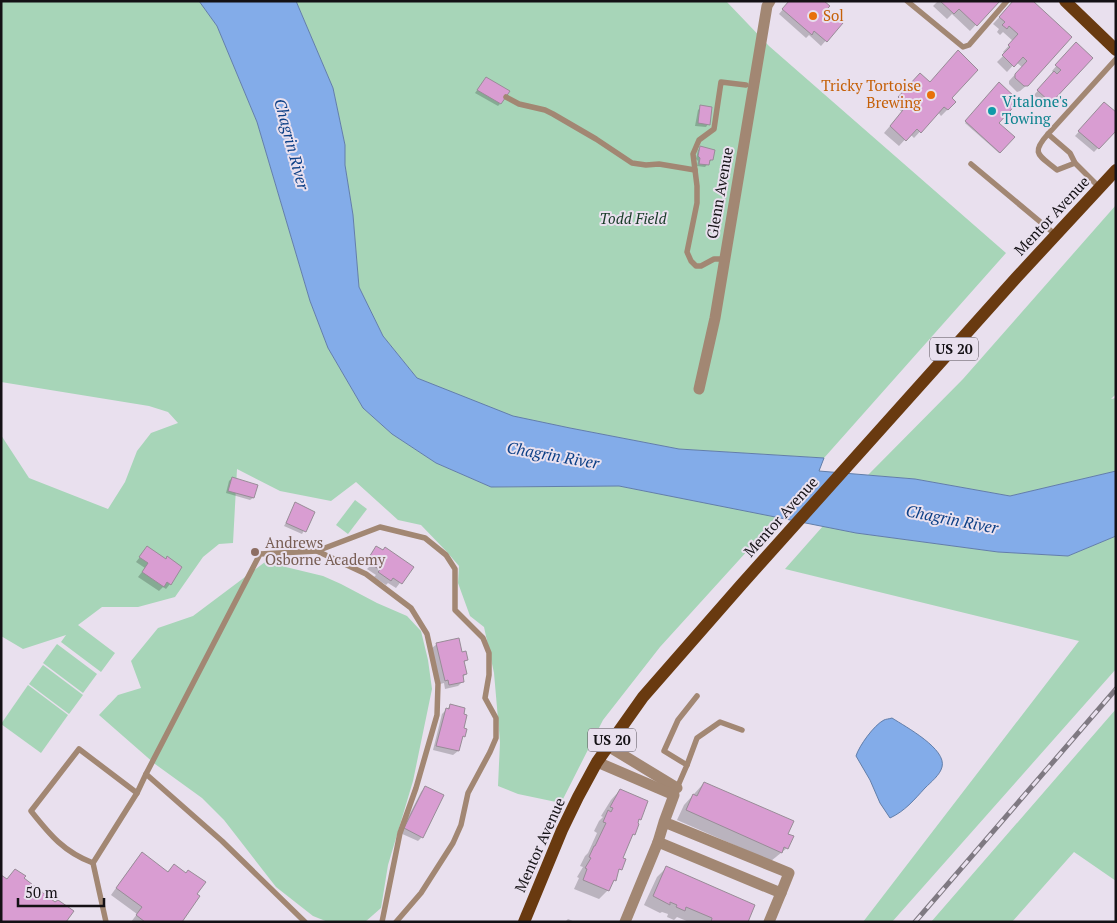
<svg xmlns="http://www.w3.org/2000/svg" width="1117" height="923" viewBox="0 0 1117 923" font-family="'PT Serif',serif">
<rect width="100%" height="100%" fill="#e9e0ee"/>
<!-- green -->
<g fill="#a7d5b8">
<polygon points="1,1 199,1 217,26 257,122 310,301 328,348 363,408 392,434 436,463 491,487 619,486 778,517 660,647 603,720 561,803 518,794 498,786 500,742 494,673 484,627 470,616 458,583 459,566 446,551 421,525 398,520 356,482 331,501 280,491 237,469 233,543 219,544 203,557 175,597 138,607 102,607 78,625 115,653 101,672 61,642 66,635 23,649 1,636 1,435 29,478 108,509 125,482 137,451 151,433 178,423 168,412 149,406 1,382"/>
<polygon points="296,1 726,1 769,46 1006,253 824,458 679,449 570,428 512,416 417,378 383,336 359,287 353,215 345,165 345,145 333,88"/>
<polygon points="1116,205 1116,394 1111,399 1116,398 1116,471 1010,496 915,479 868,475 963,379"/>
<polygon points="355,500 367,509 348,534 336,525"/>
<polygon points="823,526 856,533 998,552 1068,556 1116,536 1116,669 892,922 863,922 1079,641 785,569"/>
<polygon points="265,562 323,576 341,584 377,603 407,616 421,631 428,660 432,689 413,781 388,865 381,908 365,922 328,922 313,916 276,887 224,820 202,798 155,764 99,715 118,695 141,688 131,661 158,628 193,616"/>
<polygon points="57,644 97,674 83,693 43,663"/>
<polygon points="43,665 83,695 69,714 29,684"/>
<polygon points="28,685 68,715 41,753 1,724"/>
<polygon points="1116,709 1116,881 1074,852 1012,922 931,922"/>
</g>
<!-- water -->
<g fill="#83ace9" stroke="#627ea9">
<polygon points="199,1 296,1 333,88 345,145 345,165 353,215 359,287 383,336 417,378 513,416 570,428 679,449 824,458 819,471 915,479 1010,496 1116,471 1116,536 1068,556 998,552 856,533 619,486 491,487 436,463 392,434 363,408 328,348 310,301 257,122 217,26"/>
<path d="M892,718C906,727 947,749 942,767C940,775 931,782 925,788C914,800 905,811 890,818L880,803L870,780L856,756C859,746 874,725 884,720C886,719 889,719 892,718Z"/>
</g>
<!-- shadow -->
<g fill="#0003">
<polygon points="790,1 825,9 841,23 821,46 809,35 806,38 779,14"/>
<polygon points="938,1 998,1 970,31 952,14 947,19 933,6"/>
<polygon points="1014,1 1031,1 1027,85 1020,91 1017,92 1009,84 1009,81 1022,67 1016,62 1007,72 997,62 1005,54 1003,52 1013,41 1003,32 1000,35 997,32 999,29 993,24"/>
<polygon points="1072,48 1051,102 1046,107 1034,95 1054,73 1052,71"/>
<polygon points="486,78 500,104 498,106 475,93"/>
<polygon points="914,81 929,83 955,102 941,116 938,112 914,138 910,134 899,146 884,133 902,112 893,104"/>
<polygon points="999,84 998,123 1013,137 999,153 965,123"/>
<polygon points="701,107 708,124 706,127 695,126 698,110"/>
<polygon points="1100,108 1116,129 1094,152 1075,136"/>
<polygon points="701,147 712,159 705,167 697,166 698,161 696,159 698,150"/>
<polygon points="232,478 256,486 253,498 250,500 226,493 229,481"/>
<polygon points="296,504 314,512 302,534 284,526"/>
<polygon points="147,548 170,584 166,589 163,587 159,591 138,577 145,568 136,562"/>
<polygon points="376,548 412,567 396,588 388,583 386,585 374,577 376,575 367,569 369,567 364,563"/>
<polygon points="437,644 461,653 467,660 463,663 466,674 462,678 463,681 458,686 445,689 444,683 440,684 432,648"/>
<polygon points="450,706 463,715 464,736 460,740 458,751 453,755 433,750 442,714"/>
<polygon points="704,783 787,834 787,848 771,861 677,820 684,805"/>
<polygon points="425,787 422,837 418,841 400,833 421,792"/>
<polygon points="620,790 640,819 636,824 634,834 630,838 621,859 620,869 616,874 614,880 608,890 599,899 574,889 579,878 577,877 583,867 580,866 585,856 588,853 597,833 594,831 599,821 603,817 601,816 611,800"/>
<polygon points="136,860 167,872 174,866 180,922 131,922 137,914 111,895"/>
<polygon points="666,868 747,922 689,922 677,917 674,920 667,917 668,914 662,912 660,913 644,905 657,877"/>
<polygon points="568,919 575,922 565,922"/>
</g>
<!-- building -->
<g fill="#d99dd2" stroke="#988c97">
<polygon points="789,1 824,1 830,6 827,9 843,23 827,42 814,31 812,35 782,9"/>
<polygon points="940,1 1000,1 977,26 959,9 954,14"/>
<polygon points="1013,1 1033,1 1072,37 1028,86 1024,86 1015,78 1015,74 1027,61 1023,57 1014,67 1002,55 1010,47 1008,45 1018,34 1009,26 1007,29 1002,25 1005,22 999,17"/>
<polygon points="1076,42 1093,58 1051,103 1037,90 1054,71 1057,74 1061,70 1055,65"/>
<polygon points="958,50 978,70 952,98 956,102 948,110 944,107 921,133 917,129 906,141 890,126 907,105 898,97 920,73 930,82"/>
<polygon points="486,77 510,91 501,104 477,90"/>
<polygon points="999,82 1019,101 999,123 1015,137 1000,153 965,121"/>
<polygon points="1104,102 1116,112 1116,131 1099,149 1078,131"/>
<polygon points="700,105 712,107 710,125 698,123"/>
<polygon points="700,146 715,150 713,160 710,160 709,165 699,164 700,158 698,156"/>
<polygon points="232,477 258,485 254,498 228,491"/>
<polygon points="295,502 315,512 306,532 286,523"/>
<polygon points="147,546 166,559 167,556 182,567 171,585 167,582 164,587 142,572 148,563 139,557"/>
<polygon points="376,546 383,550 385,547 414,567 402,584 393,578 391,581 378,572 380,570 371,564 373,562 368,559"/>
<polygon points="459,638 462,652 466,651 468,660 464,661 467,674 463,675 464,682 449,685 448,680 445,681 436,643"/>
<polygon points="450,704 465,708 464,714 467,715 464,728 467,729 465,737 463,736 459,751 436,746 446,708 449,709"/>
<polygon points="704,782 794,821 788,834 794,836 788,849 784,847 782,853 686,810 693,794 697,796"/>
<polygon points="425,786 444,795 423,838 404,828"/>
<polygon points="620,789 648,801 641,820 639,819 638,823 639,824 635,835 633,834 623,858 626,859 622,870 619,869 616,881 614,880 609,891 583,880 587,869 585,868 591,858 589,857 594,846 595,846 606,823 603,822 608,810 611,812 613,808 610,807"/>
<polygon points="142,852 168,872 174,864 186,873 188,870 206,882 197,894 200,896 182,922 145,922 136,915 142,907 116,888"/>
<polygon points="666,866 755,905 748,922 711,922 712,918 686,907 685,911 676,907 677,905 670,902 670,905 653,896"/>
<polygon points="15,869 26,876 24,878 55,902 58,900 74,911 66,922 1,922 1,875 7,879"/>
</g>
<g fill="none" stroke-linecap="round" stroke-linejoin="round">
<!-- service -->
<g stroke="#a28773" stroke-width="5.5">
<polyline points="907,1 963,47 969,45 1007,1"/>
<polyline points="506,97 519,104 545,110 553,114 596,139 632,163 646,165 659,164 695,170"/>
<path d="M1048,134C1030,154 1039,155 1057,170L1075,163"/>
<polyline points="971,164 1056,235"/>
<polyline points="1099,187 1075,163 1070,153 1048,134 1116,59"/>
<polyline points="724,259 714,259 701,266 696,266 691,261 687,252 697,203 697,186 693,154 699,140 714,129 721,82 746,85"/>
<polyline points="317,551 366,574 411,608 427,634 438,684 437,715 416,788 400,833 382,922"/>
<polyline points="687,765 697,738 720,722 742,730"/>
<polyline points="146,774 260,554 317,551 380,527 425,538 446,555 455,569 455,610 483,638 489,653 489,675 485,698 496,718 496,738 490,752 468,793 461,825 453,843 421,893 396,922"/>
<polyline points="677,788 687,765 664,751 678,720 697,696"/>
<path d="M93,863C64,852 50,835 31,811L79,749L137,793"/>
<polyline points="106,922 93,863 137,793 146,774 222,841 305,922"/>
</g>
<!-- minor -->
<g stroke="#a28773" stroke-width="11">
<polyline points="699,389 715,318 767,6 770,1"/>
<polyline points="608,746 677,788"/>
<polyline points="597,762 674,795 664,822 789,873 781,893 658,842 664,822"/>
<polyline points="625,922 658,842"/>
<polyline points="769,922 781,893"/>
</g>
<!-- primary -->
<g stroke="#693a10" stroke-width="12">
<polyline points="1065,1 1116,50"/>
<polyline points="524,922 562,830 578,797 597,762 643,697 741,585 1016,278 1116,170"/>
</g>
<defs>
<polyline id="rail" points="915,922 1116,689"/>
</defs>
<!-- rail casing -->
<use href="#rail" stroke="#7f7982" stroke-width="5"/>
<!-- rail -->
<use href="#rail" stroke="#e9e0ee" stroke-width="3" stroke-dasharray="9" stroke-linecap="butt"/>
</g>
<!-- markers -->
<g fill="#e8710a" stroke="#e9e0ee" stroke-width="2">
<circle cx="813" cy="16" r="5"/>
<circle cx="931" cy="95" r="5"/>
</g>
<circle fill="#0f9aa8" stroke="#e9e0ee" stroke-width="2" cx="992" cy="111" r="5"/>
<circle fill="#8d6e63" stroke="#e9e0ee" stroke-width="2" cx="255" cy="552" r="5"/>
<g text-anchor="middle" stroke-width="4" stroke-linejoin="round" paint-order="stroke">
<!-- shield labels -->
<g fill="#e9e0ee" stroke="#544f56" stroke-width="1">
<rect x="930" y="337.5" width="48" height="23" rx="4"/>
<rect x="588" y="728.5" width="48" height="23" rx="4"/>
</g>
<g font-size="14" font-weight="bold" fill="#141115">
<text x="954" y="354">US 20</text>
<text x="612" y="745">US 20</text>
</g>
<!-- food labels -->
<g font-size="15" fill="#c56008" stroke="#e9e0ee" text-anchor="start">
<text x="823" y="21">Sol</text>
<text x="921" y="91" text-anchor="end">Tricky Tortoise<tspan x="921" dy="17">Brewing</tspan></text>
</g>
<!-- culture labels -->
<g font-size="15" fill="#0d838f" stroke="#e9e0ee" text-anchor="start">
<text x="1002" y="107">Vitalone's<tspan x="1002" dy="17">Towing</tspan></text>
</g>
<!-- street labels -->
<g font-size="15" fill="#141115" stroke="#e9e0ee">
<text transform="translate(720 193) rotate(-80)" y="5">Glenn Avenue</text>
<text transform="translate(1052 216) rotate(-47)" y="5">Mentor Avenue</text>
<text transform="translate(781 517) rotate(-48)" y="5">Mentor Avenue</text>
<text transform="translate(540 845) rotate(-66)" y="5">Mentor Avenue</text>
</g>
<!-- park labels -->
<g font-size="15" font-style="italic" fill="#173926" stroke="#e9e0ee">
<text x="633" y="224">Todd Field</text>
</g>
<!-- education labels -->
<g font-size="15" fill="#785e54" stroke="#e9e0ee" text-anchor="start">
<text x="265" y="548">Andrews<tspan x="265" dy="17">Osborne Academy</tspan></text>
</g>
<!-- water labels -->
<g font-size="16" font-style="italic" fill="#0c3f86" stroke="#e9e0ee">
<text transform="translate(292 144) rotate(75)" y="6">Chagrin River</text>
<text transform="translate(553 455) rotate(10)" y="6">Chagrin River</text>
<text transform="translate(952 519) rotate(11)" y="6">Chagrin River</text>
</g>
</g>
<!-- border -->
<rect width="1117" height="923" fill="none" stroke="#141115" stroke-width="5"/>
<!-- scale -->
<path d="M18 898v8h86v-8" fill="none" stroke="#141115" stroke-width="2.5"/>
<text x="25" y="898" font-size="15" fill="#141115" stroke="#e9e0ee" stroke-width="4" paint-order="stroke">50 m</text>
</svg>
